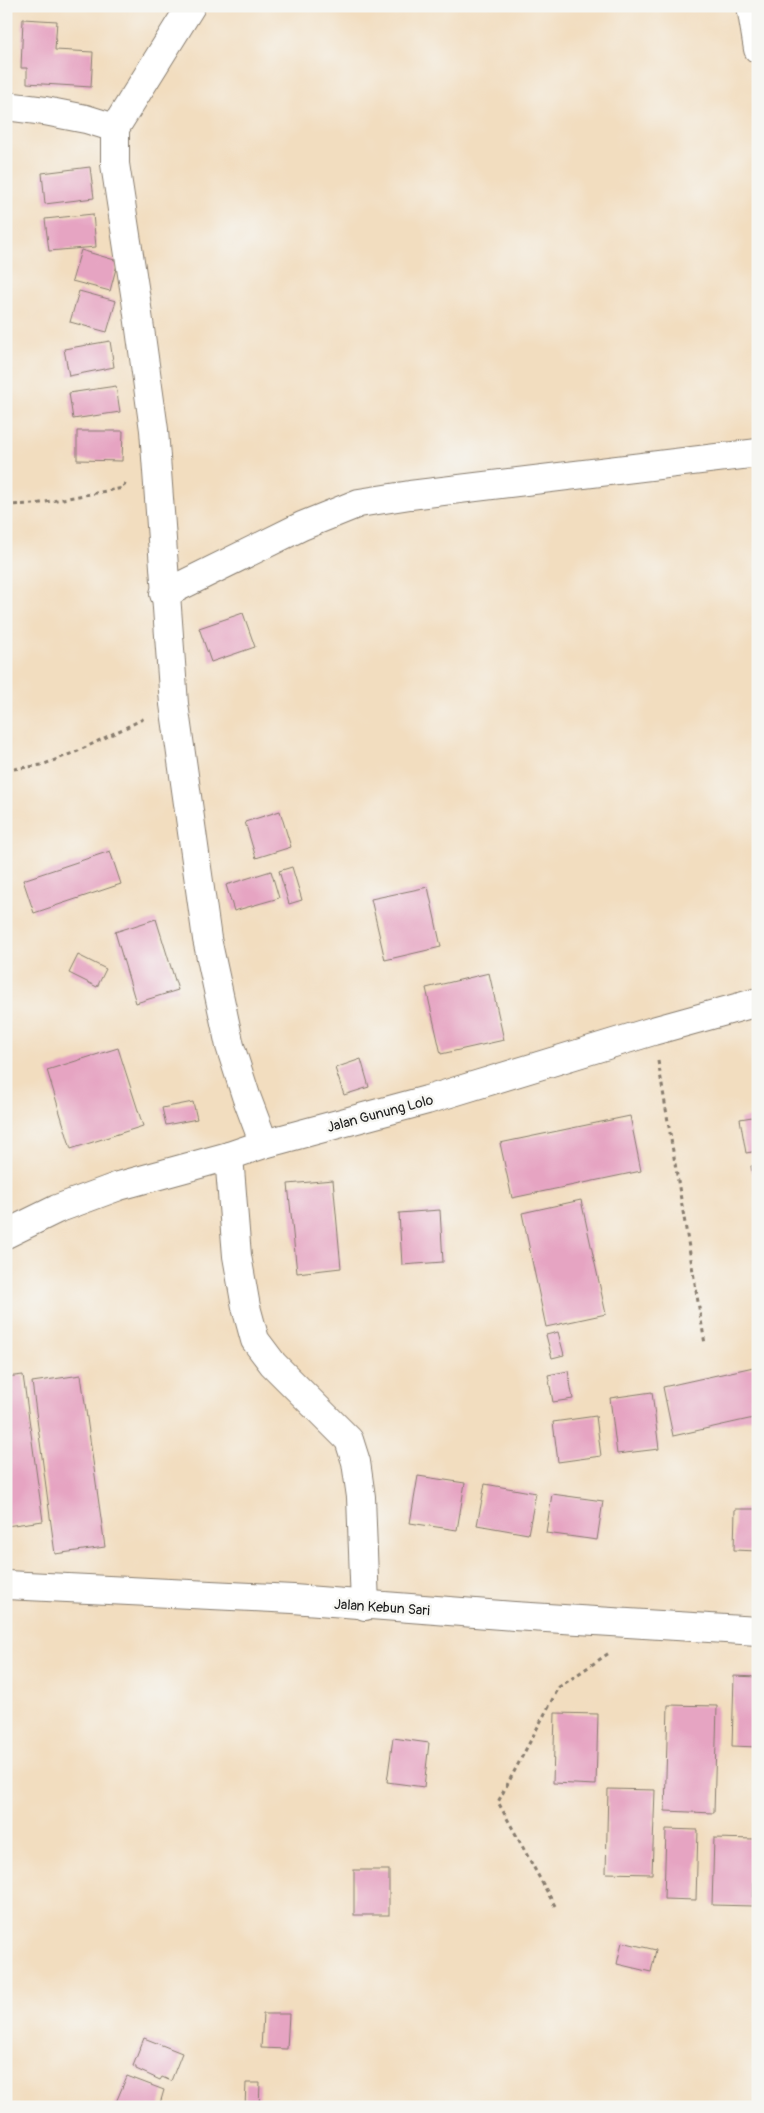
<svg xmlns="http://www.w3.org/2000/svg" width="764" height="2113" viewBox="0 0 764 2113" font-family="Pangolin,sans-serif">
<rect width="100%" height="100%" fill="#f6f6f2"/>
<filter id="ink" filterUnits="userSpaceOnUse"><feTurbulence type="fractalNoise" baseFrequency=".02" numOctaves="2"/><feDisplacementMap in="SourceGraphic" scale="10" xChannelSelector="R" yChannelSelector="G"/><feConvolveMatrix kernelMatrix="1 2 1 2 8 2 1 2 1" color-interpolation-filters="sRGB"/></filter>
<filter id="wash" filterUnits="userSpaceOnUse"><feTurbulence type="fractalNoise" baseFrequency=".0096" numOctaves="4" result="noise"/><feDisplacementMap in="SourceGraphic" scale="20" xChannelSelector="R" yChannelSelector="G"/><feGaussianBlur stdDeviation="1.12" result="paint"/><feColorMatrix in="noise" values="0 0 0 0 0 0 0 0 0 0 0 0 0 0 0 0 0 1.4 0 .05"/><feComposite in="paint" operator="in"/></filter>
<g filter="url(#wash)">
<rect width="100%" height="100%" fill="#f2ddbf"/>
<g id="blocks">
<!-- building -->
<g fill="#e6a4c2">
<polygon points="23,19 57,21 55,50 93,52 91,87 27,83 27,68 21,68"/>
<polygon points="90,167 94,198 45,204 42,173"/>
<polygon points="93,214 96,247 49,251 45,219"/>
<polygon points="81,250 118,261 110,291 72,281"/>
<polygon points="79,291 116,301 107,332 70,322"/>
<polygon points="110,341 114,367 69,376 64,349"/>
<polygon points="116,386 120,412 73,419 69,393"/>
<polygon points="77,431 123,431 122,461 77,460"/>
<polygon points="243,613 255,647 211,662 199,628"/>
<polygon points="280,811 291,847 256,858 245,822"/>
<polygon points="110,851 121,884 34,913 23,880"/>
<polygon points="292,867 302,900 289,904 279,871"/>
<polygon points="271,871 279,898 234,911 226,885"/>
<polygon points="428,887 441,947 385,960 371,899"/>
<polygon points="156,919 178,990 136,1003 115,932"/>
<polygon points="78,955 106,969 97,987 69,973"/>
<polygon points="489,973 504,1040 441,1054 426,988"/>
<polygon points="118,1048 143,1126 71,1149 47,1070"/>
<polygon points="361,1059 369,1087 344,1095 335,1068"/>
<polygon points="193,1102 197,1119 166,1125 162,1108"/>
<polygon points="630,1116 641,1171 512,1198 500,1143"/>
<polygon points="758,1116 758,1151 746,1153 740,1119"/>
<polygon points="758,1165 758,1201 757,1201 751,1166"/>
<polygon points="333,1180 341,1268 297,1273 288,1184"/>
<polygon points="581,1200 606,1314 546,1327 522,1213"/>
<polygon points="440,1210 443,1262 402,1265 399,1213"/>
<polygon points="558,1332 564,1355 552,1358 546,1335"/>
<polygon points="758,1366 758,1417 673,1436 663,1387"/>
<polygon points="568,1371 573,1399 553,1402 548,1375"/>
<polygon points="23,1375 43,1521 6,1526 6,1377"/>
<polygon points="81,1375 105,1547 55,1554 32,1382"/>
<polygon points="652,1392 659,1449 617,1454 610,1398"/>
<polygon points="596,1416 601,1456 558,1462 553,1422"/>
<polygon points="418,1476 465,1483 457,1530 410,1523"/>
<polygon points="485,1484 536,1493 528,1534 477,1525"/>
<polygon points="552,1494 603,1501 597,1540 546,1533"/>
<polygon points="735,1509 758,1509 758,1551 734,1550"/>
<polygon points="734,1676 758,1677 758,1747 732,1746"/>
<polygon points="668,1705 717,1706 714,1813 665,1811"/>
<polygon points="555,1713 598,1714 596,1785 553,1783"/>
<polygon points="393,1738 429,1743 424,1787 387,1782"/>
<polygon points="608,1789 655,1790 652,1874 606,1873"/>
<polygon points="666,1829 698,1830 696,1900 664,1899"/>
<polygon points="714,1838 755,1839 753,1906 712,1905"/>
<rect x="354" y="1870" width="35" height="45"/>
<polygon points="622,1942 656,1950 651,1972 617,1964"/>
<polygon points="263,2014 289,2014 287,2049 261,2048"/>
<polygon points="144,2038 182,2053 171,2081 162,2077 160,2080 136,2069 136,2067 133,2066"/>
<polygon points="127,2076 164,2090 159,2107 114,2107"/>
<polygon points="246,2083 260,2083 259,2107 245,2107"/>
</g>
</g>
</g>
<g filter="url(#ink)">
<use href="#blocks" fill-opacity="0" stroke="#877c6e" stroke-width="1"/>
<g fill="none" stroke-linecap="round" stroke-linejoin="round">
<defs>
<g id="minor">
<polyline points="191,6 115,128 115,164 136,300 154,430 174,704 207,939 230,1046 246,1096 264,1144"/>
<polyline points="751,6 758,49"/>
<polyline points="6,106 45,111 86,119 115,128"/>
<polyline points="164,594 302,526 359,503 410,495 758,453"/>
<polyline points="229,1156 237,1256 246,1307 255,1340 273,1364 349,1440 356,1462 361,1497 365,1606"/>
<polyline points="6,1585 293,1599 514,1616 758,1631"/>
</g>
<polyline id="tertiary" points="6,1234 57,1209 119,1186 229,1156 264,1144 427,1100 653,1031 758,1002"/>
</defs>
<!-- minor casing -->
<use href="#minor" stroke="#877c6e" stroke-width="30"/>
<!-- tertiary casing -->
<use href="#tertiary" stroke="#877c6e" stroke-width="30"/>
<!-- path -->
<g stroke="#877c6e" stroke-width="3" stroke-dasharray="4 4" stroke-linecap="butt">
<polyline points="6,505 35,504 123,488 126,481"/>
<polyline points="6,770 42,765 78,751 145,718"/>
<polyline points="658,1061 705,1344"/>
<polyline points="555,1906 498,1802 559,1687 609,1653"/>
</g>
<!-- minor -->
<use href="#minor" stroke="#fff" stroke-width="28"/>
<!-- tertiary -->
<use href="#tertiary" stroke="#fff" stroke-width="28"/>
</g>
</g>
<g text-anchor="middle" stroke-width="5" stroke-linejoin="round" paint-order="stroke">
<!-- street labels -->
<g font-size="14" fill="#1c1c1c" stroke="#f6f6f2">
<text transform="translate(380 1113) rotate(-15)" y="5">Jalan Gunung Lolo</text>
<text transform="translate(382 1607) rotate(4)" y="5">Jalan Kebun Sari</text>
</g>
</g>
<!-- margin -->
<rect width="764" height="2113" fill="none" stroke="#f6f6f2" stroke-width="25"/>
</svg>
